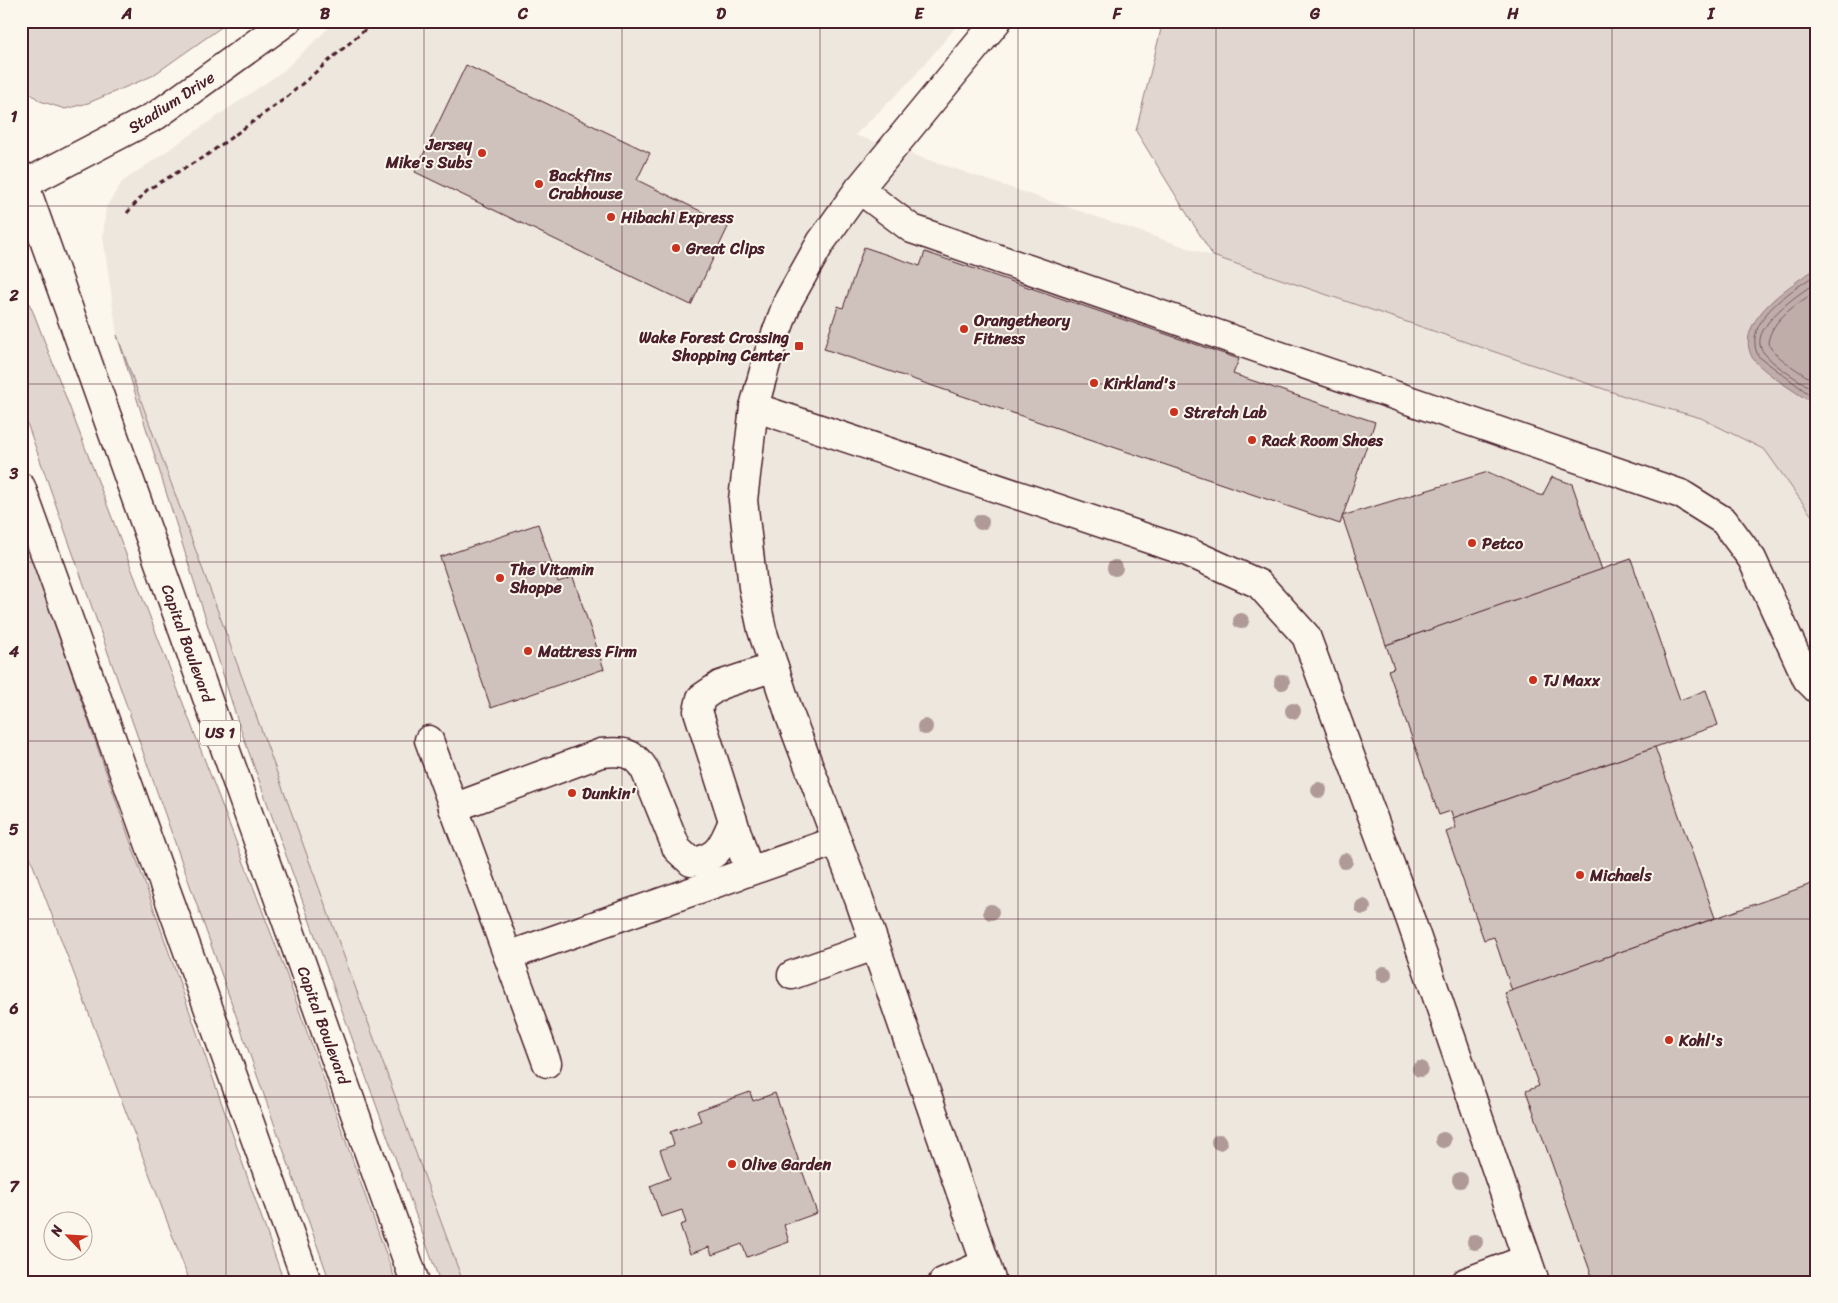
<svg xmlns="http://www.w3.org/2000/svg" width="1838" height="1303" viewBox="0 0 1838 1303" font-family="Sriracha,sans-serif">
<rect width="100%" height="100%" fill="#fbf7ec"/>
<filter id="ink" filterUnits="userSpaceOnUse"><feTurbulence type="fractalNoise" baseFrequency=".02" numOctaves="2"/><feDisplacementMap in="SourceGraphic" scale="10" xChannelSelector="R" yChannelSelector="G"/><feConvolveMatrix kernelMatrix="1 2 1 2 8 2 1 2 1" color-interpolation-filters="sRGB"/></filter>
<g filter="url(#ink)">
<!-- built -->
<polygon fill="#eee7de" points="336,21 961,21 912,79 855,135 1636,400 1701,418 1765,450 1817,523 1817,1282 463,1282 117,335 103,237 106,207 122,182 283,71"/>
<!-- green -->
<g fill="#e2d7d0" stroke="#967b7e">
<polygon points="21,21 230,21 152,76 88,103 65,109 40,101 21,86"/>
<polygon points="1163,21 1817,21 1817,523 1765,450 1701,418 1636,400 1213,256 1136,131"/>
<polygon points="21,286 34,314 282,962 396,1282 330,1282 21,406"/>
<polygon points="117,335 463,1282 440,1282 238,722"/>
<polygon points="21,528 284,1282 190,1282 21,833"/>
</g>
<!-- water -->
<path fill="#bfadaa" stroke="#907477" d="M1817,268V406C1802,396 1760,371 1752,357C1733,321 1792,284 1817,268Z"/>
<g fill="none" stroke-linecap="round" stroke-linejoin="round">
<!-- shore -->
<g stroke="#79585e" stroke-width="1">
<path d="M1817,274C1791,291 1742,320 1758,356L1817,400"/>
<path d="M1817,282C1801,292 1744,330 1764,353C1777,369 1800,380 1817,392"/>
<path d="M1817,291C1798,303 1771,319 1768,343C1772,356 1805,375 1817,383"/>
</g>
</g>
<!-- building -->
<g fill="#cfc2bc" stroke="#4a1f2b">
<polygon points="466,65 650,153 637,180 729,225 691,305 415,172"/>
<polygon points="864,247 920,266 925,252 1239,359 1233,374 1375,422 1340,524 824,349 838,306 843,308"/>
<polygon points="1488,472 1542,496 1552,477 1572,484 1602,570 1386,645 1342,516"/>
<polygon points="538,524 558,582 573,577 604,669 491,708 440,557"/>
<polygon points="1631,559 1680,700 1706,690 1718,725 1453,818 1451,811 1439,815 1388,670 1394,668 1386,645"/>
<polygon points="1655,747 1715,918 1512,991 1494,937 1484,940 1446,832 1456,828 1453,818"/>
<polygon points="1817,882 1817,1282 1594,1282 1526,1091 1539,1086 1505,993"/>
<polygon points="750,1092 753,1101 775,1093 817,1213 784,1225 789,1242 747,1257 742,1244 712,1255 709,1247 690,1254 680,1225 686,1223 682,1210 661,1217 650,1186 670,1178 660,1150 674,1145 670,1132 701,1121 697,1111"/>
</g>
<g fill="none" stroke-linecap="round" stroke-linejoin="round">
<defs>
<g id="minor">
<polyline points="21,186 157,115 287,21"/>
<polyline points="859,189 912,229 1681,494 1724,521 1752,559 1807,679 1817,689"/>
<polyline points="754,407 1188,552 1259,584 1306,636 1411,921 1535,1282"/>
<polyline points="429,740 547,1063"/>
<path d="M453,808L601,753C622,751 633,751 645,770L677,849L691,862C718,859 723,845 733,821"/>
<polyline points="749,871 698,711 701,698 720,685 774,667"/>
<polyline points="508,956 836,841"/>
<polyline points="792,975 874,946"/>
<polyline points="943,1282 985,1264"/>
<polyline points="992,1282 859,899 790,716 762,630 753,587 743,500 754,407 769,353 788,301 821,242 859,189 997,21"/>
<polyline points="1466,1282 1527,1259"/>
</g>
<g id="highway">
<polyline points="21,175 415,1282"/>
<polyline points="21,487 307,1282"/>
</g>
</defs>
<!-- minor casing -->
<use href="#minor" stroke="#4a1f2b" stroke-width="31"/>
<!-- highway casing -->
<use href="#highway" stroke="#4a1f2b" stroke-width="31"/>
<!-- path -->
<polyline stroke="#4a1f2b" stroke-width="3" stroke-dasharray="5 4" stroke-linecap="butt" points="127,213 147,190 207,155 287,97 375,21"/>
<!-- minor -->
<use href="#minor" stroke="#fbf7ec" stroke-width="28"/>
<!-- highway -->
<use href="#highway" stroke="#fbf7ec" stroke-width="28"/>
</g>
<!-- trees -->
<g fill="#af9a98">
<circle cx="981" cy="522" r="8"/>
<circle cx="1115" cy="568" r="8"/>
<circle cx="1241" cy="621" r="8"/>
<circle cx="1282" cy="682" r="8"/>
<circle cx="1293" cy="711" r="8"/>
<circle cx="925" cy="727" r="8"/>
<circle cx="1319" cy="790" r="8"/>
<circle cx="1345" cy="861" r="8"/>
<circle cx="1363" cy="907" r="8"/>
<circle cx="991" cy="912" r="8"/>
<circle cx="1384" cy="974" r="8"/>
<circle cx="1420" cy="1069" r="8"/>
<circle cx="1443" cy="1140" r="8"/>
<circle cx="1219" cy="1142" r="8"/>
<circle cx="1460" cy="1180" r="8"/>
<circle cx="1475" cy="1242" r="8"/>
</g>
</g>
<!-- grid -->
<path fill="none" stroke="#4a1f2b" stroke-width="1" stroke-opacity="0.55" d="M226,21V1282M424,21V1282M622,21V1282M820,21V1282M1018,21V1282M1216,21V1282M1414,21V1282M1612,21V1282M21,206H1817M21,384H1817M21,562H1817M21,741H1817M21,919H1817M21,1097H1817"/>
<!-- markers -->
<g fill="#c8321e" stroke="#fbf7ec" stroke-width="2">
<circle cx="482" cy="153" r="5"/>
<circle cx="539" cy="184" r="5"/>
<circle cx="611" cy="217" r="5"/>
<circle cx="676" cy="248" r="5"/>
<circle cx="964" cy="329" r="5"/>
<rect x="794" y="341" width="10" height="10" rx="2.5"/>
<circle cx="1094" cy="383" r="5"/>
<circle cx="1174" cy="412" r="5"/>
<circle cx="1252" cy="440" r="5"/>
<circle cx="1472" cy="543" r="5"/>
<circle cx="500" cy="578" r="5"/>
<circle cx="528" cy="651" r="5"/>
<circle cx="1533" cy="680" r="5"/>
<circle cx="572" cy="793" r="5"/>
<circle cx="1580" cy="875" r="5"/>
<circle cx="1669" cy="1040" r="5"/>
<circle cx="732" cy="1164" r="5"/>
</g>
<g text-anchor="middle" stroke-width="4" stroke-linejoin="round" paint-order="stroke">
<!-- shield labels -->
<rect fill="#fbf7ec" stroke="#7f6065" stroke-width="1" x="200" y="720.5" width="40" height="25" rx="4"/>
<g font-size="15" font-weight="bold" fill="#4a1f2b">
<text x="220" y="738">US 1</text>
</g>
<!-- street labels -->
<g font-size="16" fill="#4a1f2b" stroke="#fbf7ec">
<text transform="translate(171 102) rotate(-33)" y="6">Stadium Drive</text>
<text transform="translate(188 643) rotate(70)" y="6">Capital Boulevard</text>
<text transform="translate(324 1025) rotate(70)" y="6">Capital Boulevard</text>
</g>
<!-- poi labels -->
<g font-size="16" font-weight="bold" fill="#4a1f2b" stroke="#fbf7ec" text-anchor="start">
<text x="472" y="150" text-anchor="end">Jersey<tspan x="472" dy="18">Mike's Subs</tspan></text>
<text x="549" y="181">Backfins<tspan x="549" dy="18">Crabhouse</tspan></text>
<text x="621" y="223">Hibachi Express</text>
<text x="686" y="254">Great Clips</text>
<text x="974" y="326">Orangetheory<tspan x="974" dy="18">Fitness</tspan></text>
<text x="789" y="343" text-anchor="end">Wake Forest Crossing<tspan x="789" dy="18">Shopping Center</tspan></text>
<text x="1104" y="389">Kirkland's</text>
<text x="1184" y="418">Stretch Lab</text>
<text x="1262" y="446">Rack Room Shoes</text>
<text x="1482" y="549">Petco</text>
<text x="510" y="575">The Vitamin<tspan x="510" dy="18">Shoppe</tspan></text>
<text x="538" y="657">Mattress Firm</text>
<text x="1543" y="686">TJ Maxx</text>
<text x="582" y="799">Dunkin'</text>
<text x="1590" y="881">Michaels</text>
<text x="1679" y="1046">Kohl's</text>
<text x="742" y="1170">Olive Garden</text>
</g>
</g>
<!-- margin -->
<rect width="1838" height="1303" fill="none" stroke="#fbf7ec" stroke-width="55"/>
<!-- north arrow -->
<g transform="translate(68 1236) rotate(295)"><circle r="24" fill="#fbf7ec" stroke="#b4a19f"/>
<path d="M0-4L9 19L0 12L-9 19Z" fill="#c8321e"/>
<text y="-8" font-size="14" font-weight="bold" text-anchor="middle" fill="#4a1f2b">N</text>
</g>
<rect x="28" y="28" width="1782" height="1248" fill="none" stroke="#4a1f2b" stroke-width="2"/>
<g font-size="16" text-anchor="middle" font-weight="bold" fill="#4a1f2b">
<text x="127" y="19">A</text>
<text x="325" y="19">B</text>
<text x="523" y="19">C</text>
<text x="721" y="19">D</text>
<text x="919" y="19">E</text>
<text x="1117" y="19">F</text>
<text x="1315" y="19">G</text>
<text x="1513" y="19">H</text>
<text x="1711" y="19">I</text>
<text x="14" y="122">1</text>
<text x="14" y="301">2</text>
<text x="14" y="479">3</text>
<text x="14" y="657">4</text>
<text x="14" y="835">5</text>
<text x="14" y="1014">6</text>
<text x="14" y="1192">7</text>
</g>
</svg>
